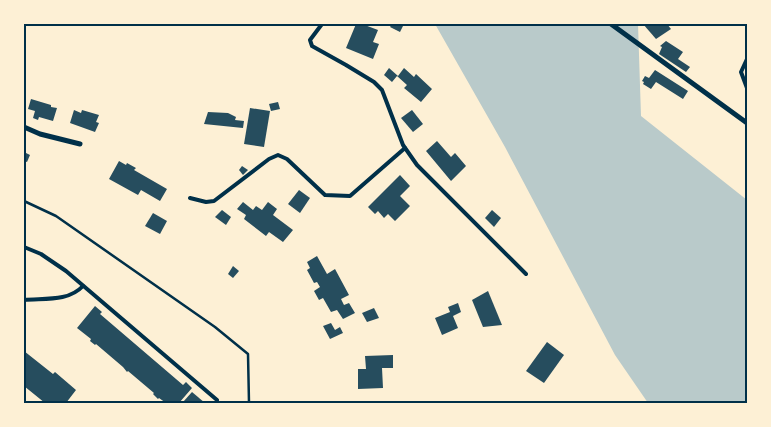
<svg xmlns="http://www.w3.org/2000/svg" width="771" height="427" viewBox="0 0 771 427" font-family="Poppins,sans-serif">
<rect width="100%" height="100%" fill="#fdf0d5"/>
<!-- green -->
<polygon fill="#b9caca" points="435,24 638,24 641,116 747,200 747,403 648,403 615,355 505,147"/>
<!-- building -->
<g fill="#264d5e">
<polygon points="356,24 362,24 378,30 373,42 379,44 373,59 346,48"/>
<polygon points="392,24 404,24 400,32 390,27"/>
<polygon points="643,24 667,24 671,29 656,39"/>
<polygon points="666,41 683,52 678,59 690,67 686,72 659,54 662,47 660,46"/>
<polygon points="389,68 398,76 404,68 414,77 416,74 432,89 421,102 404,88 407,85 397,76 392,82 384,75"/>
<polygon points="655,70 688,91 683,99 656,82 651,89 643,84 644,82 642,81 645,76 649,78"/>
<polygon points="31,99 51,105 51,107 57,108 53,121 39,117 38,120 33,118 35,111 28,109"/>
<polygon points="278,102 280,109 271,111 269,104"/>
<polygon points="250,108 270,111 264,147 244,144"/>
<polygon points="74,110 81,113 82,110 99,115 96,122 99,123 95,132 70,123"/>
<polygon points="412,110 423,124 413,132 401,118"/>
<polygon points="208,112 228,113 236,117 235,120 244,121 243,128 204,124"/>
<polygon points="437,141 451,157 455,153 466,166 451,181 426,151"/>
<polygon points="24,152 30,155 27,162 24,161"/>
<polygon points="119,161 126,165 127,163 136,168 134,170 167,189 160,201 141,190 138,195 109,179"/>
<polygon points="242,166 248,170 243,175 239,170"/>
<polygon points="400,175 410,186 400,196 410,206 395,221 388,214 384,218 378,211 375,214 368,207"/>
<polygon points="299,190 310,198 300,213 288,204"/>
<polygon points="243,202 253,210 256,206 262,210 268,202 277,209 273,215 293,230 283,242 269,232 266,236 244,219 246,215 237,209"/>
<polygon points="222,210 231,217 226,225 215,217"/>
<polygon points="492,210 501,218 494,227 485,218"/>
<polygon points="153,213 167,221 160,234 145,226"/>
<polygon points="317,256 327,274 335,269 349,295 341,299 344,305 349,303 355,313 343,319 337,310 331,312 323,298 319,300 314,291 320,287 317,282 314,283 307,270 310,268 307,262"/>
<polygon points="233,266 239,271 233,278 228,274"/>
<polygon points="488,291 502,325 483,327 472,300"/>
<polygon points="458,303 461,312 453,316 458,328 442,335 435,318 450,312 448,307"/>
<polygon points="95,306 102,312 100,314 183,385 186,382 192,388 179,403 166,403 159,398 158,399 153,394 154,393 128,371 127,372 123,367 96,344 95,345 90,341 91,339 77,328"/>
<polygon points="374,308 379,318 367,322 362,313"/>
<polygon points="331,323 335,330 340,327 343,333 330,339 323,326"/>
<polygon points="547,342 564,355 544,383 526,371"/>
<polygon points="24,351 53,374 55,372 76,390 66,403 45,403 24,386"/>
<polygon points="393,355 393,368 382,368 383,388 358,389 358,369 366,369 365,356"/>
<polygon points="192,392 205,403 185,403 183,402"/>
</g>
<g fill="none" stroke-linecap="round" stroke-linejoin="round">
<!-- path -->
<polyline stroke="#003049" stroke-width="2.5" points="24,201 56,216 215,327 248,354 249,403"/>
<!-- service -->
<g stroke="#003049" stroke-width="4">
<polyline points="322,24 310,40 312,46 346,65 374,82 382,90 403,145 417,165 526,274"/>
<polyline points="747,59 741,72 747,88"/>
<polyline points="190,198 206,202 214,201 269,159 278,155 287,159 325,195 350,196 405,148"/>
<polyline points="24,247 41,254 66,271 217,400"/>
<path d="M24,300C44,298 68,302 83,286"/>
</g>
<!-- minor -->
<g stroke="#003049" stroke-width="5">
<polyline points="611,24 747,123"/>
<polyline points="24,127 40,134 80,144"/>
</g>
</g>
<!-- border -->
<rect width="771" height="427" fill="none" stroke="#fdf0d5" stroke-width="50"/>
<rect x="25" y="25" width="721" height="377" fill="none" stroke="#003049" stroke-width="2"/>
</svg>
